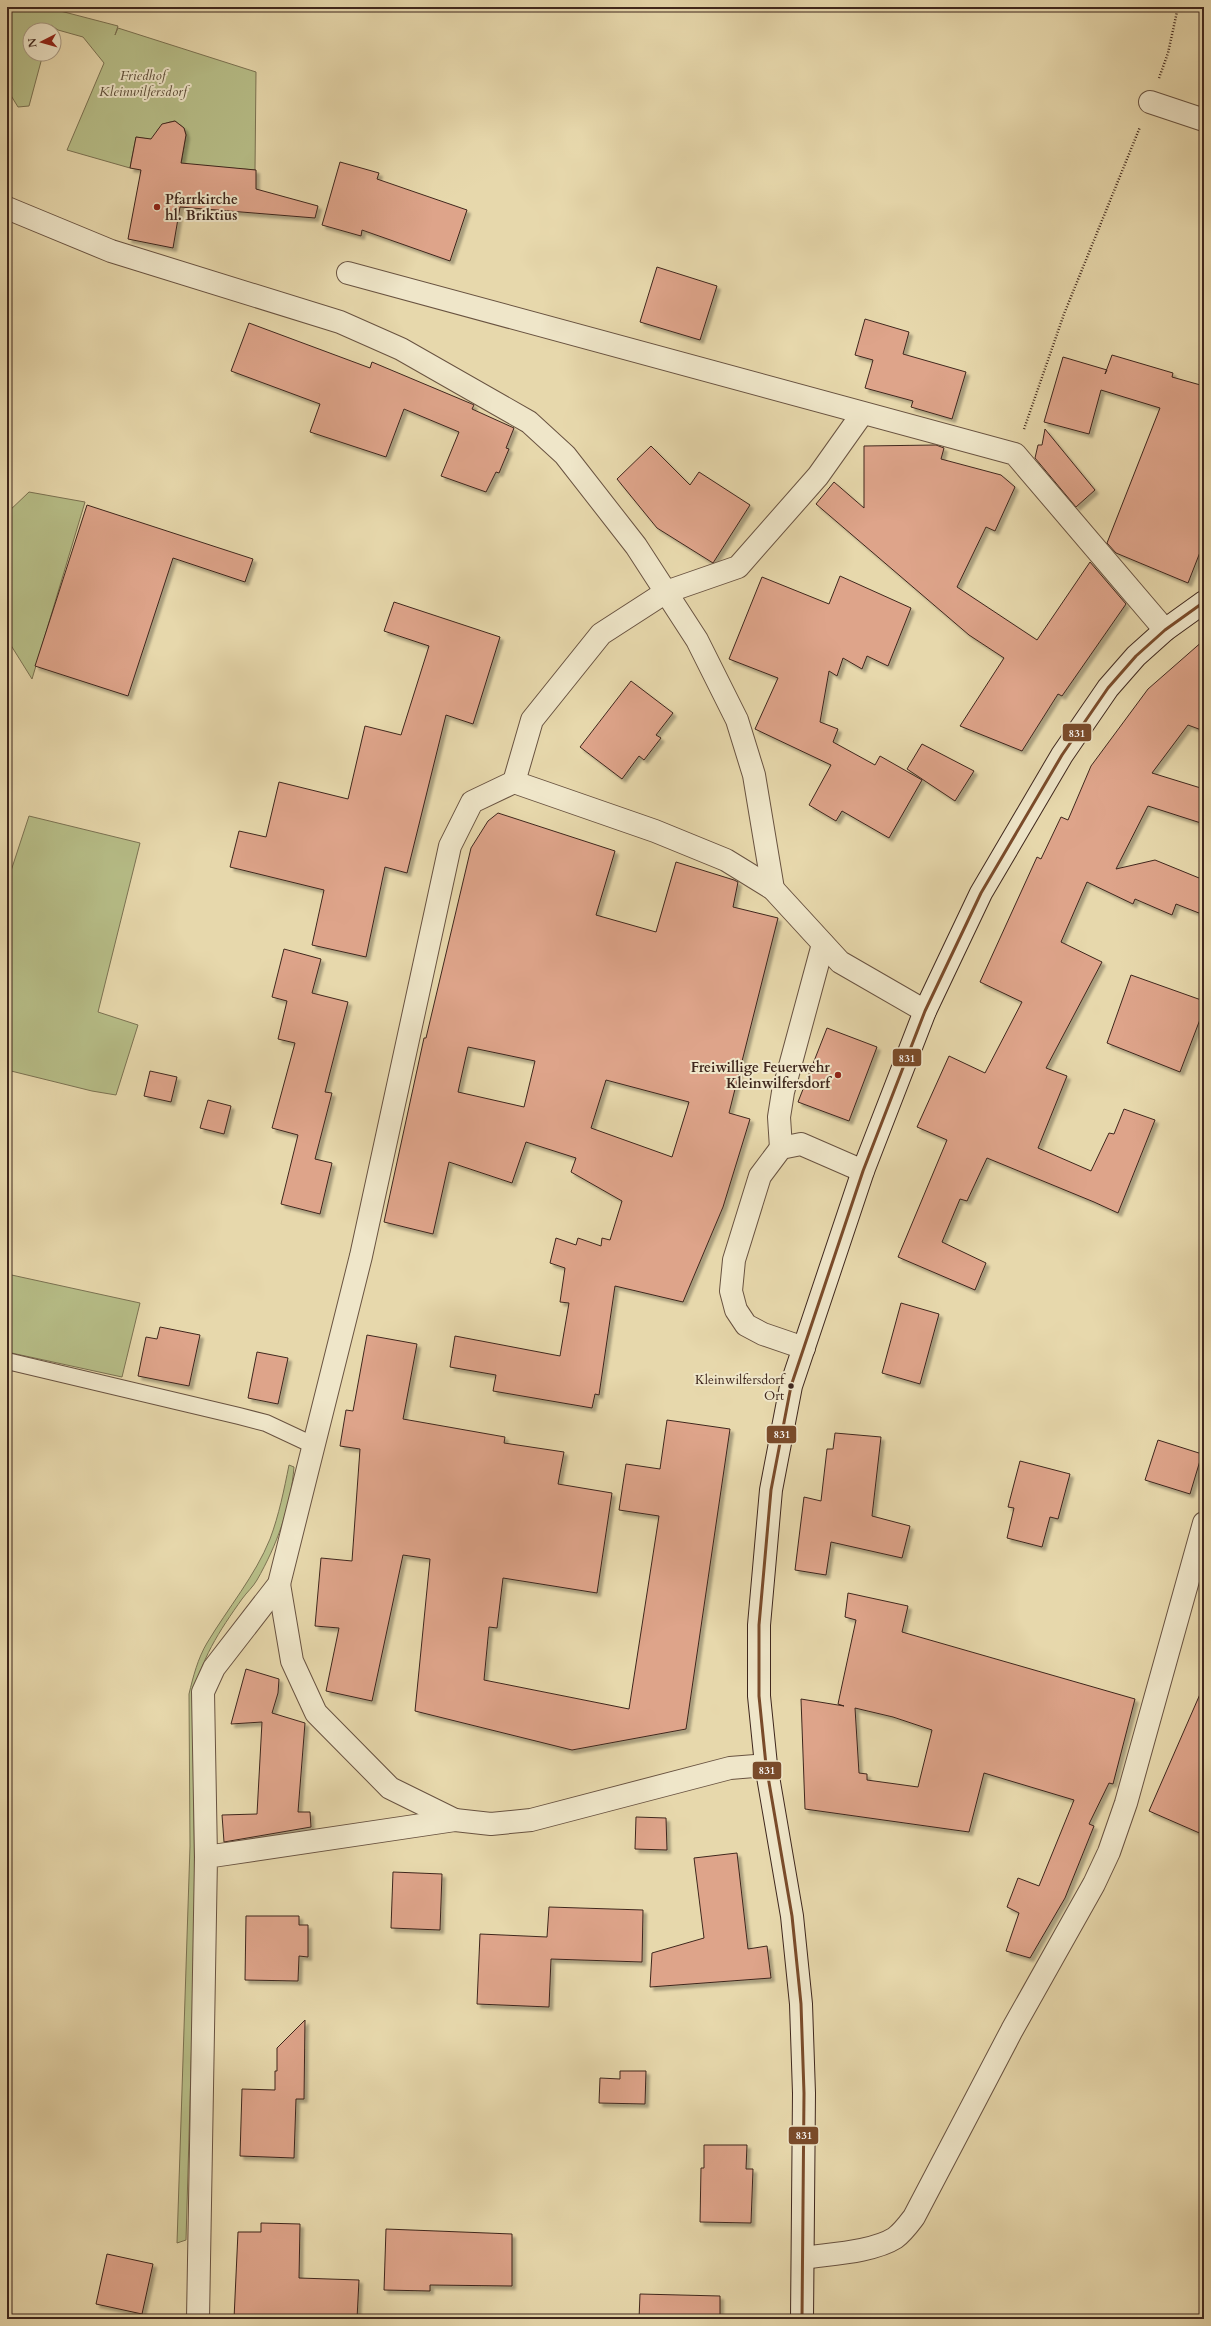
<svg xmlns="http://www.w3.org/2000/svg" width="1211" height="2326" viewBox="0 0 1211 2326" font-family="Cardo,serif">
<defs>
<filter id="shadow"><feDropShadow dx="3.5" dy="3.5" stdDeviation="1" flood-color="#0004"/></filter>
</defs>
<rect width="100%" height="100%" fill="#e7d8ac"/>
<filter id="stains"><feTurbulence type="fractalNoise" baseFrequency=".005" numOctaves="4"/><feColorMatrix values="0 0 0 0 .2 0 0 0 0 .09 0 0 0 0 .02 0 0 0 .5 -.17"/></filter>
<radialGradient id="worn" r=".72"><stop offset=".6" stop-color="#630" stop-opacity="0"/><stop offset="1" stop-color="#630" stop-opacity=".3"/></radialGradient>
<!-- green -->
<g fill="#b7be88" stroke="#7b7252">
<path d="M7,7H45L118,26L115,35L118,28L256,72L255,170L181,164L186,135L184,128L175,121C162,123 157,127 154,140L136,137L130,168L67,150L104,63L83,37L58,30L51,25L49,30H30V54H43L29,106L18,107L7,89Z"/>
<polygon points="29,492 85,502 32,679 7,639 7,513"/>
<polygon points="29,816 140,843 98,1012 138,1025 116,1095 92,1091 7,1070 7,883"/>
<polygon points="7,1274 140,1303 122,1377 7,1352"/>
<path d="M289,1465L294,1467C291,1506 277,1545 257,1580C253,1587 247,1592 242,1599C220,1630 199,1661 193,1700L195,1930L186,2240L177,2243L190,1846L189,1694C193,1677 198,1658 207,1643C228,1608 255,1576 270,1539C279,1515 284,1490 289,1465Z"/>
</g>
<!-- building -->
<g fill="#dea48a" stroke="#3f271d" fill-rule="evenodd" filter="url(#shadow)">
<polygon points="175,121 184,128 186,135 181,163 256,170 256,189 318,206 315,218 180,207 173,248 128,239 141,170 130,168 136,137 151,139 162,124"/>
<polygon points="340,162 379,173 377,179 467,210 450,261 362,230 361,236 322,225"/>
<polygon points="657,267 717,286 700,340 640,322"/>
<polygon points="865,319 909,332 903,354 966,372 952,419 911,407 913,401 865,388 873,360 855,355"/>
<polygon points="249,323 370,368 372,362 472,404 474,405 472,409 514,428 506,448 509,449 499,473 496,472 486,492 441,476 459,432 404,409 386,457 310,432 320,404 231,371"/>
<polygon points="1112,355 1173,373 1172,377 1204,386 1204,542 1188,583 1116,553 1107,543 1160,408 1101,390 1089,434 1044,422 1063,357 1107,370 1105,374"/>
<polygon points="1045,429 1095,490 1076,507 1035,458 1038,445 1042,445"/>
<polygon points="936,445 944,448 941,459 1001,475 1015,487 995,531 986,527 957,587 1037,640 1090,562 1126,604 1062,696 1058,694 1022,751 960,726 1004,658 969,635 816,504 834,482 864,508 864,446"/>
<polygon points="651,446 690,485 699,472 750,505 713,563 657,528 617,479"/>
<polygon points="87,505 253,559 245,582 173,558 128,696 35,666"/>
<polygon points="840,576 911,608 888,666 867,656 862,669 843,658 837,676 829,671 820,722 838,729 833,742 875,765 880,756 922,780 889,838 842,811 836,821 809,805 831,765 755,729 778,678 729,659 762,577 829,604"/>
<polygon points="394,602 500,637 473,724 446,715 407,873 385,867 366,957 312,945 324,890 230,867 239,831 266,837 279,782 348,799 365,726 401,735 429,646 384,631"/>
<polygon points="1204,640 1204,731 1188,725 1152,773 1204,789 1204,824 1148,806 1116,869 1155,860 1204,880 1204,915 1176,904 1172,915 1135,899 1133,904 1087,882 1061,942 1102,962 1046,1068 1067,1076 1038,1148 1091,1171 1109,1133 1114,1134 1124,1109 1155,1120 1118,1213 1094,1202 987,1158 967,1201 960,1199 942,1242 986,1263 975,1290 898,1257 947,1140 917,1127 949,1056 985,1073 1022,1002 980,982 1037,857 1041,859 1061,817 1068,820 1091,766 1148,689"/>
<polygon points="631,681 673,713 656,735 661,738 644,760 639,756 622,779 580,747"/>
<polygon points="922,744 974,771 955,801 907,769"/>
<path d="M498,813L615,851L596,915L656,932L676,862L734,880L738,882L733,907L778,918L729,1113L750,1119L723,1207L683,1302L615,1286L599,1395L595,1394L592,1408L493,1391L496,1375L450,1367L455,1336L560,1356L569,1303L560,1302L565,1268L550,1263L556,1238L576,1245L578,1238L601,1246L602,1238L610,1240L622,1201L571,1172L576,1158L526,1142L512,1183L449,1162L433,1234L384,1222L424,1038H426L471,848L488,821ZM468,1047L535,1061L524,1107L458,1092ZM606,1080L689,1102L672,1157L591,1128Z"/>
<polygon points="284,949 321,959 312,993 348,1002 325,1092 332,1093 315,1159 332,1163 320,1214 281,1204 298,1135 272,1128 295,1043 278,1039 287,1001 272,997"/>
<polygon points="1131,975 1204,1001 1204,1009 1180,1072 1107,1043"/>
<polygon points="827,1028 877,1047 849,1121 798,1102"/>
<polygon points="150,1071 177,1077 171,1102 144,1096"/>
<polygon points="208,1100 231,1106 224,1134 200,1128"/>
<polygon points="901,1303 939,1314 920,1384 882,1373"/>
<polygon points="160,1327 200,1335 189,1386 138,1376 146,1337 157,1339"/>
<polygon points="367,1335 417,1344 403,1419 505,1437 504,1443 564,1452 558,1484 612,1493 597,1593 503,1578 497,1628 489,1627 484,1680 629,1709 659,1516 619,1510 626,1464 660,1469 667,1420 730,1429 686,1729 572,1750 415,1711 430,1559 403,1555 372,1701 326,1691 339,1628 315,1626 321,1558 352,1561 360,1449 340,1446 346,1410 353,1411"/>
<polygon points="257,1352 288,1358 278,1404 248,1398"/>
<polygon points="835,1433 881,1437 872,1516 910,1526 902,1558 831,1542 826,1575 795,1570 804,1497 821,1501 827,1449 833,1449"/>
<polygon points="1158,1440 1202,1454 1190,1494 1145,1480"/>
<polygon points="1020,1461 1070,1474 1058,1519 1050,1517 1042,1547 1007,1538 1014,1508 1008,1507"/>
<path d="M848,1593L908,1606L902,1632L1135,1699L1113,1784L1109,1783L1089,1824L1094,1826L1065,1898L1030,1958L1006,1951L1019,1913L1007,1907L1018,1878L1039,1886L1074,1800L984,1773L969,1832L805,1809L801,1699L844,1706L838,1704L856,1620L845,1617ZM855,1708L893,1717L932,1730L918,1787L867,1780V1774L859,1773Z"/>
<polygon points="246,1669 279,1679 278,1693 272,1713 305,1723 298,1812 310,1812 311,1827 224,1842 222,1815 257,1814 262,1722 231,1724"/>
<polygon points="1204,1685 1204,1835 1149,1811"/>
<polygon points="636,1817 666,1818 667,1850 635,1849"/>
<polygon points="737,1853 748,1949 767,1946 771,1978 650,1987 652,1953 704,1938 694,1858"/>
<polygon points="393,1872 442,1874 440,1930 391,1928"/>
<polygon points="549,1907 643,1910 642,1962 551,1959 549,2007 477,2004 480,1934 547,1937"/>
<polygon points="246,1916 299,1916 299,1925 308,1925 308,1957 299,1956 298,1981 245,1980"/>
<polygon points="305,2020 304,2099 296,2099 294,2158 240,2156 242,2089 275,2090 275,2071 277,2071 277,2048"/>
<polygon points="620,2071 646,2071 645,2104 599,2103 600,2078 620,2079"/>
<polygon points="704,2145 747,2145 746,2169 753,2169 751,2223 700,2222 701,2168 704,2168"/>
<polygon points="261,2223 300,2224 299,2278 359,2280 357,2319 234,2319 238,2232 261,2232"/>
<polygon points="386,2229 512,2234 512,2286 430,2285 430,2291 384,2290"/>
<polygon points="107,2254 153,2264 142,2314 96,2304"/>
<polygon points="640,2294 720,2296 720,2319 639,2319"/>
</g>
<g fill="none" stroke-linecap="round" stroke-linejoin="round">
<defs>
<polyline id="service" points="7,1361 239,1416 266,1423 313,1445"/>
<g id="minor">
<polyline points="1150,102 1204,120"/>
<polyline points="7,208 111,251 340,322 401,349 529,422 565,455 636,546 697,640 737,720 754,775 773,889"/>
<polyline points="348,273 1015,454 1165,630"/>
<polyline points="514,782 532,720 601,634 666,592 738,567 818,476 862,414"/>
<polyline points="781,1148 779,1117 783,1092 823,944"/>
<polyline points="804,1348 763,1334 746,1325 736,1310 731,1291 734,1260 760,1176 781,1148 801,1144 863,1171"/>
<polyline points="279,1584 292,1661 316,1713 390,1788 455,1820"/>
<polyline points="206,1857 203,1692 214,1668 279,1584 361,1256 450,846 472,802 514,782 655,831 726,860 773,889 840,962 925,1011"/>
<path d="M804,2258C829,2254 873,2252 895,2238C903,2232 908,2225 914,2217L1012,2030L1094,1884L1109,1852L1126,1803L1204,1523"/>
<polyline points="198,2319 206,1857 455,1820 491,1824 531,1820 730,1768 766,1765"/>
</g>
<polyline id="secondary" points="802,2319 804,2093 801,2004 792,1916 766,1765 759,1696 759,1625 771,1490 791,1386 863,1171 925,1011 981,893 1062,755 1108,688 1136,656 1165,630 1204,602"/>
</defs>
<!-- service casing -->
<use href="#service" stroke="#695341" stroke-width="18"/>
<!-- minor casing -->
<use href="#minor" stroke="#695341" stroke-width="24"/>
<!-- secondary casing -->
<use href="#secondary" stroke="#3f271d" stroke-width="24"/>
<!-- path -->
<g stroke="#3f271d" stroke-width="2.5" stroke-dasharray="1 2" stroke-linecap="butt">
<polyline points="1159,78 1168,53 1178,7"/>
<polyline points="1024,429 1064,314 1140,127"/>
</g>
<!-- service -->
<use href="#service" stroke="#efe6c9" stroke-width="16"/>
<!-- minor -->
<use href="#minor" stroke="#efe6c9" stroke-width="22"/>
<!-- secondary -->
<use href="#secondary" stroke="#efe6c9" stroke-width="22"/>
<defs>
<polyline id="bus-1" points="802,2319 804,2093 801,2004 792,1916 766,1765 759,1696 759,1625 771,1490 791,1386 863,1171 925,1011 981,893 1062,755 1108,688 1136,656 1165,630 1204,602"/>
</defs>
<!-- bus-1 casing -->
<use href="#bus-1" stroke="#efe6c9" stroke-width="6"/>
<!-- bus-1 -->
<use href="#bus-1" stroke="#7a4b2a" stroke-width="3"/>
</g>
<!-- markers -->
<g fill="#8f2418" stroke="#efe6c9" stroke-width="1.5">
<circle cx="157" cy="207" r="4"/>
<circle cx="838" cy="1075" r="4"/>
</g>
<circle fill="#3f271d" stroke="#efe6c9" stroke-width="1.5" cx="791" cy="1386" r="3.5"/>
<g text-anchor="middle" stroke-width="4" stroke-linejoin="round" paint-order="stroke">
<!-- bus labels -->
<g font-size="13" fill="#3f271d" stroke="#efe6c9" text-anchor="end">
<text x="784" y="1384">Kleinwilfersdorf<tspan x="784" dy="16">Ort</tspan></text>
</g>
<!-- park labels -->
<g font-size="14" font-style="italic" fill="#5d4d38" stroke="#efe6c9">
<text x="143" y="80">Friedhof<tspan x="143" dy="16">Kleinwilfersdorf</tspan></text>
</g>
<!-- poi labels -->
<g font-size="14" font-weight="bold" fill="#3f271d" stroke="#efe6c9" text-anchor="start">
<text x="165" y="204">Pfarrkirche<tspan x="165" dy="16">hl. Briktius</tspan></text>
<text x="830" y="1072" text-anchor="end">Freiwillige Feuerwehr<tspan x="830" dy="16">Kleinwilfersdorf</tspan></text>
</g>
</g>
<g stroke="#efe6c9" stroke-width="1.5">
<rect x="1062" y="723" width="30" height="19" rx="4" fill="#7a4b2a"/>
<rect x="892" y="1048" width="30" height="19" rx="4" fill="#7a4b2a"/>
<rect x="766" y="1425" width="31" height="19" rx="4" fill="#7a4b2a"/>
<rect x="752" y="1761" width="30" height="19" rx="4" fill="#7a4b2a"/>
<rect x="788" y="2126" width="31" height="19" rx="4" fill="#7a4b2a"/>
</g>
<g font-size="11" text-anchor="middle" font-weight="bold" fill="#fff">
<text x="1077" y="737">831</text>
<text x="907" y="1062">831</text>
<text x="782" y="1438">831</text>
<text x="767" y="1774">831</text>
<text x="804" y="2139">831</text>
</g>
<!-- margin -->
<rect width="1211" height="2326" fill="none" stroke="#e7d8ac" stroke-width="24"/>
<rect x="8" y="8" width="1195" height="2310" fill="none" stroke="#3f271d" stroke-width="2"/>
<rect x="12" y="12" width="1187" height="2302" fill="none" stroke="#3f271d"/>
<!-- north arrow -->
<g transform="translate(42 42) rotate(264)"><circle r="19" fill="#efe6c9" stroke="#a99a84"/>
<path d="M0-3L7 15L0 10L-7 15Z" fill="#8f2418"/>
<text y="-6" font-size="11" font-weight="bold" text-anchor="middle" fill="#3f271d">N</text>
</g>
<rect width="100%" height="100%" filter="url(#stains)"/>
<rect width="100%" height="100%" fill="url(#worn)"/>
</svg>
